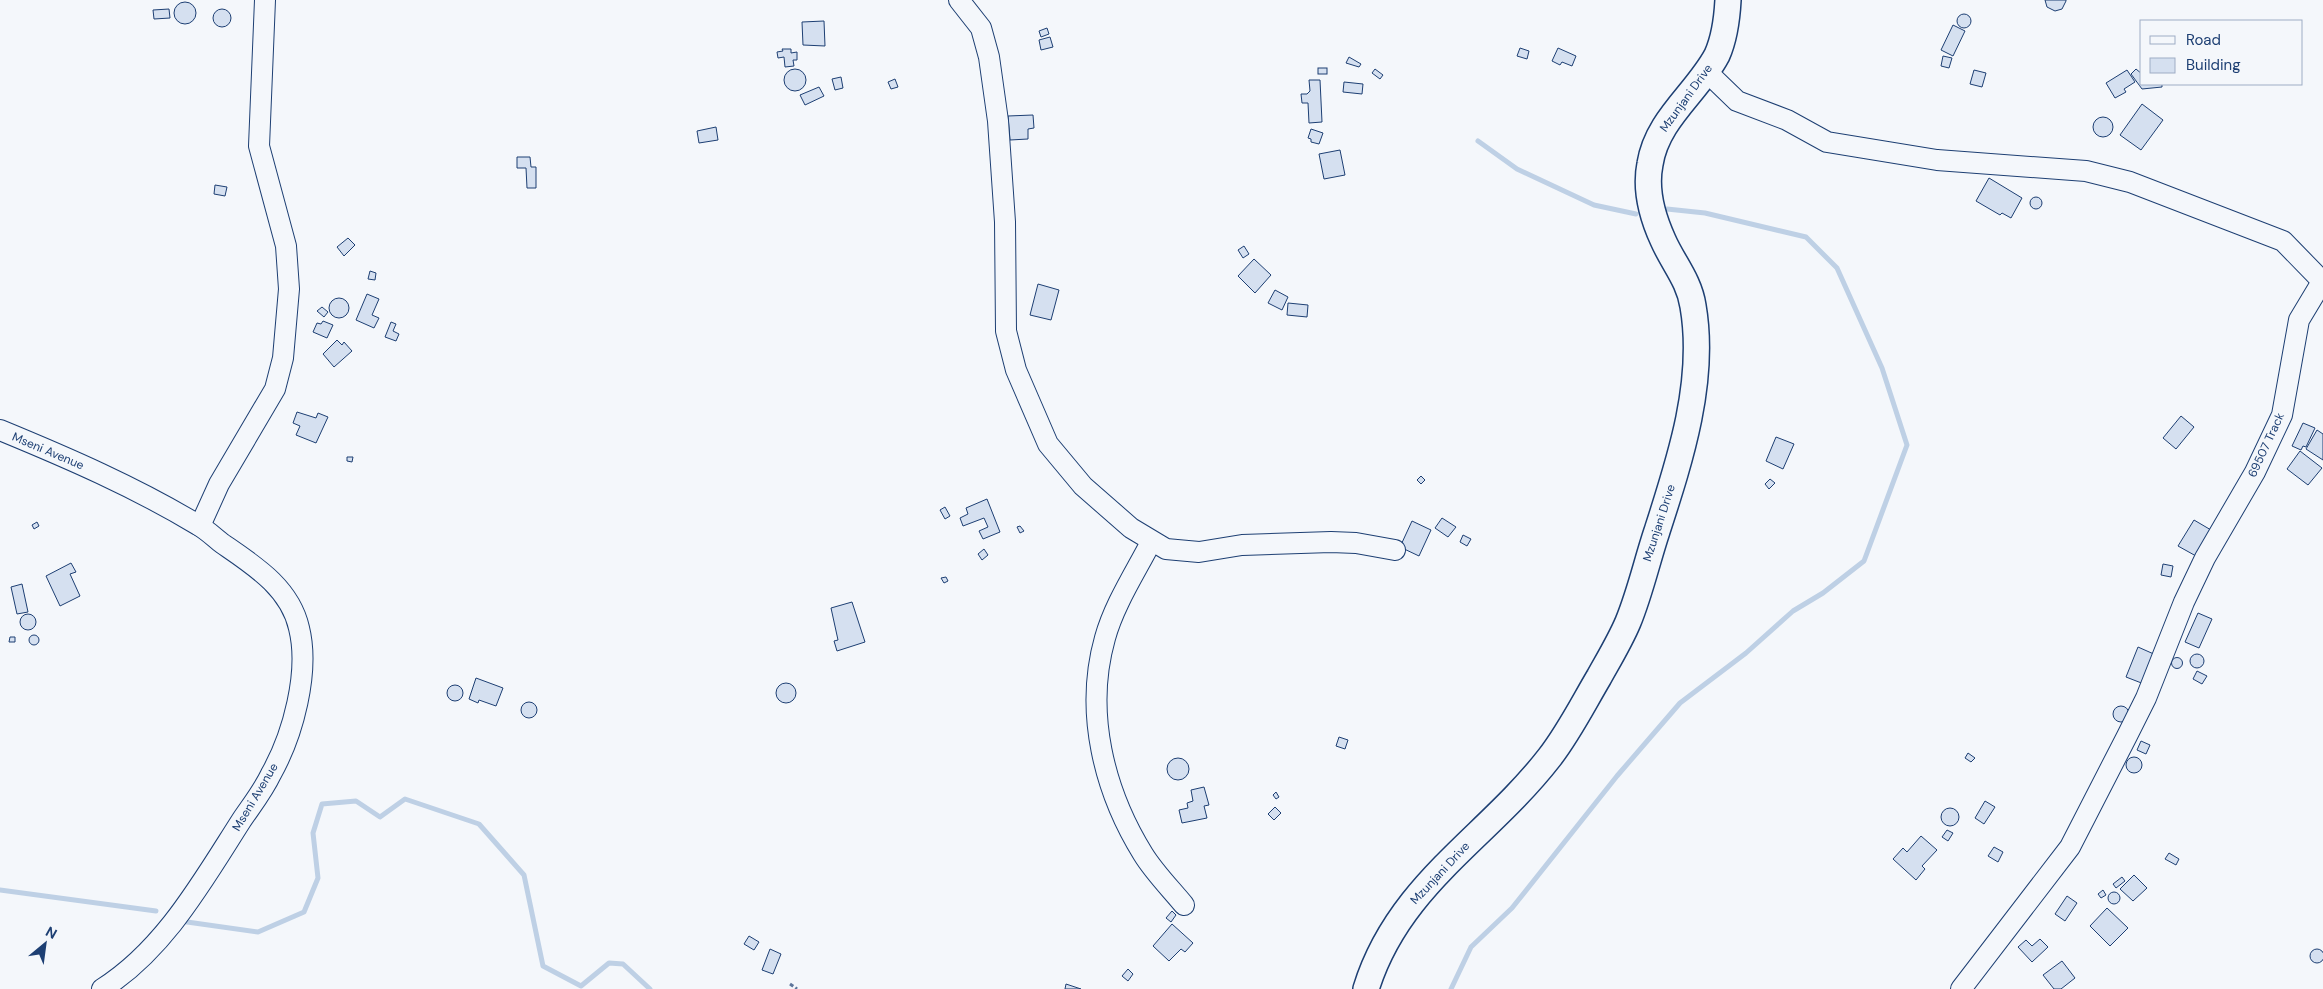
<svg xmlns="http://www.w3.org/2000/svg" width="2323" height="989" viewBox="0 0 2323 989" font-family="'DM Sans',sans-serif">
<rect width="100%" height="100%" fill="#f4f7fb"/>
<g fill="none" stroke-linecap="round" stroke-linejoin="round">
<!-- stream -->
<g stroke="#bed0e5" stroke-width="5">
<polyline points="1478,141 1517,169 1594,205 1636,214"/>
<polyline points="0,890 156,911"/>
<polyline points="180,921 258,932 304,912 318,878 313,833 322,804 356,801 380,817 405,799 479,824 524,875 543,966 581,986 609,963 623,964 650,989"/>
<polyline points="1451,989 1471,947 1512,908 1617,776 1680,703 1746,653 1793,611 1823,593 1864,561 1907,445 1882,368 1837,268 1806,237 1705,213 1667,209"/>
</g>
</g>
<!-- building -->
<g fill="#d5e0f0" stroke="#1d3f73">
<polygon points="2045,0 2066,0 2066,1 2062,9 2055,11 2047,7"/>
<circle cx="185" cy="13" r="11"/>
<polygon points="169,9 170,18 154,19 153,10"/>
<circle cx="222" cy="18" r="9"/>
<circle cx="1964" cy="21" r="7"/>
<polygon points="824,21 825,46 803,45 802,22"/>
<polygon points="1953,25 1965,31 1953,56 1941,50"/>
<polygon points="1047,28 1049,34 1041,37 1039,31"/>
<polygon points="1050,37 1053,47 1041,50 1039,40"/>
<polygon points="1520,48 1529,51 1527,59 1517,56"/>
<polygon points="1558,48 1576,56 1572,66 1562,62 1560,65 1552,61"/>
<polygon points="782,49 791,49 791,53 797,52 797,60 793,60 794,66 785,67 784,57 778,58 777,52 783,51"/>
<polygon points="1943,56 1952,58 1949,68 1941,66"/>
<polygon points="1349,57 1361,64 1359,67 1346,63"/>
<rect x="1318" y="68" width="9" height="6"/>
<circle cx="795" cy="80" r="11"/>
<polygon points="1375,69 1383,75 1380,79 1372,73"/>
<polygon points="2136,69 2142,74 2142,84 2162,84 2162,87 2142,89 2131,74"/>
<polygon points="1974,70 1986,73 1982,87 1970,84"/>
<polygon points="2127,70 2135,82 2124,89 2126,92 2115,98 2106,83"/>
<polygon points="841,77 843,88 835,90 832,79"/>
<polygon points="895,79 898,87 891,89 888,82"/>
<polygon points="1309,80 1320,80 1322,122 1309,123 1308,103 1302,103 1301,94 1307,94 1310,91"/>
<polygon points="1344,82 1363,84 1362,94 1343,92"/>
<polygon points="819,87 824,96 805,105 800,95"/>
<polygon points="2142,104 2163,120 2141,150 2120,135"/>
<polygon points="1033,115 1034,128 1028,129 1028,139 1010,140 1008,116"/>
<circle cx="2103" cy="127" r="10"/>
<polygon points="716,127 718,140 699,143 697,131"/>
<polygon points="1311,129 1323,133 1319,144 1311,142 1311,139 1308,138"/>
<polygon points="1340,150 1345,175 1324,179 1319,154"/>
<polygon points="517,157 530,157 531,167 536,167 536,188 527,188 526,168 517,168"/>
<polygon points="1989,178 2022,198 2011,218 2002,213 2000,215 1976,201"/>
<polygon points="215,185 227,187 225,196 214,194"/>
<circle cx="2036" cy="203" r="6"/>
<polygon points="348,238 355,245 344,256 337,247"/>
<polygon points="1244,246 1249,254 1243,258 1238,250"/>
<polygon points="1254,259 1271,275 1255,293 1238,276"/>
<polygon points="370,271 376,273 375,280 368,279"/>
<polygon points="1038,284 1059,290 1051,320 1030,315"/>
<polygon points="1275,290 1288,297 1282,310 1268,303"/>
<polygon points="367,294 379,299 372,315 379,318 374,328 356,320"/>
<circle cx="339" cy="308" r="10"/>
<polygon points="1288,303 1308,305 1307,317 1287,315"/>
<polygon points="322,307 328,312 324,317 317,311"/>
<polygon points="323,321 333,325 327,338 313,332 317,323 321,324"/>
<polygon points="391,322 396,324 393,331 399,334 396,341 385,337"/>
<polygon points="337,340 342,345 344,342 352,351 334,367 323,354"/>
<polygon points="297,412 316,418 318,413 328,417 316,443 296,435 300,426 293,423"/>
<polygon points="2181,416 2194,427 2176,449 2163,438"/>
<polygon points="2303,423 2315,428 2306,447 2303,446 2301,450 2292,446"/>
<polygon points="2317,430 2323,434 2323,460 2306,449"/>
<polygon points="1776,437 1794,444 1783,469 1766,461"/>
<polygon points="2300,451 2322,468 2308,485 2287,469"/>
<polygon points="347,457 353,457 352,462 347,461"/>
<polygon points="1421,476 1425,480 1421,484 1417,480"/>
<polygon points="1770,479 1775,483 1769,489 1765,484"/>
<polygon points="987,499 1000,532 983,539 979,531 988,527 984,518 963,526 960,518 968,514 966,508"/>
<polygon points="945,507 950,516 945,519 940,510"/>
<polygon points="1442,518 1456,527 1448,537 1435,528"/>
<polygon points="2194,520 2211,530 2196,556 2178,546"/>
<polygon points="1412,521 1431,530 1419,556 1400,547"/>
<polygon points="37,522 39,526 34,529 32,525"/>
<polygon points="1020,526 1024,531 1020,533 1017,527"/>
<polygon points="1463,535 1471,539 1467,546 1460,542"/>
<polygon points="984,549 988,555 982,560 978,554"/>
<polygon points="71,563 76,572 70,574 80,596 60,606 46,576"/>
<polygon points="2163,564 2173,566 2171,577 2161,575"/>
<polygon points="946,577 948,581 944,583 941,578"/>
<polygon points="22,584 28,612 17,614 11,587"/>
<polygon points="852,602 865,642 837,651 834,641 838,640 831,608"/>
<polygon points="2198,613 2212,619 2199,648 2185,642"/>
<circle cx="28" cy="622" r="8"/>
<circle cx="34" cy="640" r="5"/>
<polygon points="10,637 15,637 15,642 9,642"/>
<polygon points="2138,647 2156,655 2144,684 2126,677"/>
<circle cx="2197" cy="661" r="7"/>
<circle cx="2177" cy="663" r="5.5"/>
<polygon points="2197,671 2207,676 2202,684 2193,679"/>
<polygon points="476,678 503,688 496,706 479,700 478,703 469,699"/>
<circle cx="786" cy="693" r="10"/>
<circle cx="455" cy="693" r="8"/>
<circle cx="529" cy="710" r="8"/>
<circle cx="2121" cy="714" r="8"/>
<polygon points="1339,737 1348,740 1345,749 1336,746"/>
<polygon points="2141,741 2150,745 2146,754 2137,750"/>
<polygon points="1968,753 1975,758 1971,762 1965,758"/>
<circle cx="2134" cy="765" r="8"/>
<circle cx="1178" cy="769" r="11"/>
<polygon points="1204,787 1209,805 1204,806 1207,818 1182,823 1179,810 1188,808 1187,803 1193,801 1191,790"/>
<polygon points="1276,792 1279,797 1276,799 1273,795"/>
<polygon points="1985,801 1995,807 1984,824 1975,818"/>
<polygon points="1275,807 1281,813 1274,820 1268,814"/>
<circle cx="1950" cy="817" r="9"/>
<polygon points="1947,830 1953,833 1948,841 1942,837"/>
<polygon points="1921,836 1937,850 1922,866 1925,869 1916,880 1893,859 1903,848 1907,852"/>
<polygon points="1994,847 2003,852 1998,862 1988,856"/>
<polygon points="2169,853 2179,859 2176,865 2165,859"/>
<polygon points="2134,875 2147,888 2133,901 2120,889"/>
<polygon points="2122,877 2125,881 2116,888 2113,884"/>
<polygon points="2103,890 2106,895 2101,898 2098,894"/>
<circle cx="2114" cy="898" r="6"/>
<polygon points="2067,896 2077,903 2065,921 2055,914"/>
<polygon points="2107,908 2128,928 2110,946 2090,926"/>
<polygon points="1172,911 1176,915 1171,922 1166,918"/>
<polygon points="1172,924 1193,943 1185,952 1181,949 1169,961 1153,946"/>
<polygon points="749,936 759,942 754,950 744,944"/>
<polygon points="2040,939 2048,947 2032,962 2018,947 2026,940 2032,946"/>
<circle cx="2317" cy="956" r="7"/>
<polygon points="770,949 781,954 773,974 762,970"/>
<polygon points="2062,961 2075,978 2061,989 2054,989 2043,975"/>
<polygon points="1128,969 1133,974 1128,981 1122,976"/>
<polygon points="1066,984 1081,989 1065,989"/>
</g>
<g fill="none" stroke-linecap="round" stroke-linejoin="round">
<defs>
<g id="minor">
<polyline points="959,0 981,28 989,57 998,121 1005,222 1006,331 1016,370 1048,444 1083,486 1131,528 1166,549 1199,552 1242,545 1331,542 1356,543 1395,550"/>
<polyline points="1707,72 1737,101 1787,120 1827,142 1937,160 2086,171 2130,182 2283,241 2322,281"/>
<path d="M0,430C68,458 135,487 198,525C207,530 215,538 223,544C255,566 290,588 299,628C310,672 293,735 271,774C263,791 251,806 241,821C202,882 164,950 102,989"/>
<polyline points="200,526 219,484 275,389 283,358 289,289 286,246 259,146 265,0"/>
<path d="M1151,542C1135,573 1114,605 1105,638C1084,712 1104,791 1143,854C1154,872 1170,888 1184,905"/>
<polyline points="1961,989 2070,847 2127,736 2146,698 2184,602 2205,558 2255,472 2282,415 2299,320 2323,280"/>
</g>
<path id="major" d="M1366,989C1398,885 1486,839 1549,758C1568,734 1583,704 1599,677C1609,659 1620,641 1628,622C1640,593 1647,561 1657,531C1680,460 1706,381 1693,306C1689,280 1673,263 1663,240C1652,216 1645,189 1650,164C1657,119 1697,93 1717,55C1725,37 1727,19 1728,0"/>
</defs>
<!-- minor casing -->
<use href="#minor" stroke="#1d3f73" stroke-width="22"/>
<!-- major casing -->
<use href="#major" stroke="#1d3f73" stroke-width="28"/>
<!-- path -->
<polyline stroke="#5e769c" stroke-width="3" stroke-dasharray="4 2.5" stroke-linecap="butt" points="790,984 797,989"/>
<!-- minor -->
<use href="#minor" stroke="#f4f7fb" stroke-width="20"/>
<!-- major -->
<use href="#major" stroke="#f4f7fb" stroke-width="25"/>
</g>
<g text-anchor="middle" stroke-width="4" stroke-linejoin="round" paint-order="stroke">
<!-- street labels -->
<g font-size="12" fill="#1d3f73" stroke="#f4f7fb">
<text transform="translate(1686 98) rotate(-54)" y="4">Mzunjani Drive</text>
<text transform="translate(2266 445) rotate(-65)" y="4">69507 Track</text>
<text transform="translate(48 451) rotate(23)" y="4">Mseni Avenue</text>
<text transform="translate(1659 523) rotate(-72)" y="4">Mzunjani Drive</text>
<text transform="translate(255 797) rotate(-59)" y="4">Mseni Avenue</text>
<text transform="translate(1440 873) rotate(-47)" y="4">Mzunjani Drive</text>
</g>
</g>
<!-- legend -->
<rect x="2140" y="20" width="162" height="65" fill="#f4f7fb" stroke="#9eadc5"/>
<rect x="2150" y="36" width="25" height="8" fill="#f4f7fb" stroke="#9eadc5"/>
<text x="2186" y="45" font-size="15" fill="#1d3f73">Road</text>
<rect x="2150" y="58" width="25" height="15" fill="#d5e0f0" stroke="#9eadc5"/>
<text x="2186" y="70" font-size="15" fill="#1d3f73">Building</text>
<!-- north arrow -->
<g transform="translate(45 944) rotate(29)" stroke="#f4f7fb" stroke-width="4" paint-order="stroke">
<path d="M0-4L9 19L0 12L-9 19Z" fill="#1d3f73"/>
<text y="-8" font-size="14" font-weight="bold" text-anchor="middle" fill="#1d3f73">N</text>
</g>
</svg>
